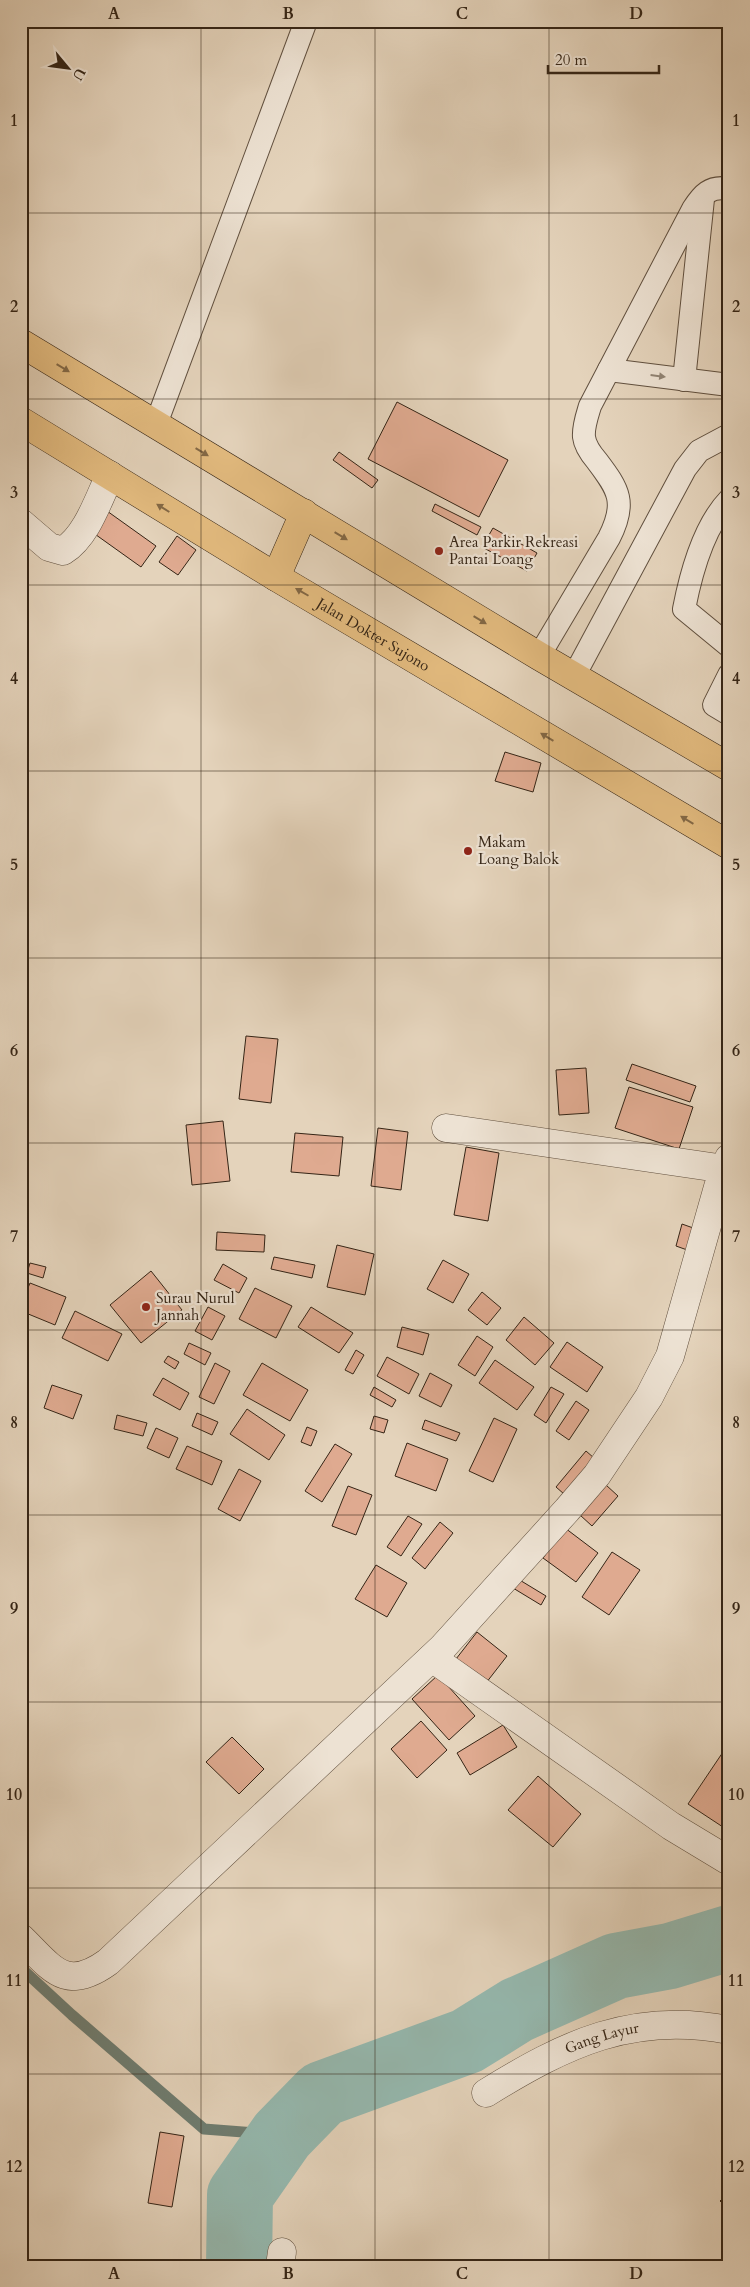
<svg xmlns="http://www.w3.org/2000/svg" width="750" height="2287" viewBox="0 0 750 2287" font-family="Cardo,serif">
<rect width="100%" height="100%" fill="#e4d3bb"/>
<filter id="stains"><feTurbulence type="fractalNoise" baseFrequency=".004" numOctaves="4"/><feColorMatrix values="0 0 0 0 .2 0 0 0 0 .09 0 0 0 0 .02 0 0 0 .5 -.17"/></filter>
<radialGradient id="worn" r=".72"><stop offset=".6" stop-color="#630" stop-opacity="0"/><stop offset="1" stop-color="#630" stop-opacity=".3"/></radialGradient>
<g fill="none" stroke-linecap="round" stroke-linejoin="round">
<!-- stream -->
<polyline stroke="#6f7d71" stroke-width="11" points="21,1968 72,2015 204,2129 282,2135"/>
<!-- river -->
<polyline stroke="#95b8ae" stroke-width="66" points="239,2266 240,2195 282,2135 322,2094 467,2041 517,2010 616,1966 670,1956 729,1938"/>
</g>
<!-- building -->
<g fill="#dfaa90" stroke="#352516">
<polygon points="397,402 508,460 479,517 368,459"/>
<polygon points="339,452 378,480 372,488 333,460"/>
<polygon points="435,504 481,527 477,535 432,511"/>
<polygon points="107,511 156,546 141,567 92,532"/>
<polygon points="493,528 537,553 527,571 482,547"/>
<polygon points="177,536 196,550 178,575 159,562"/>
<polygon points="505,752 541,763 533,792 495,781"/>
<polygon points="729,962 729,991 722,989"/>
<polygon points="729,1015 729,1046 725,1046"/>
<polygon points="246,1036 278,1039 271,1103 239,1099"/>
<polygon points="632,1064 696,1086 690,1102 626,1080"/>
<polygon points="586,1068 589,1113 559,1115 556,1070"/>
<polygon points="629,1087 693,1107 679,1149 615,1128"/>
<polygon points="223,1121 230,1181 192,1185 186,1125"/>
<polygon points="378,1128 408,1132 401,1190 371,1186"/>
<polygon points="295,1133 343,1137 339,1176 291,1172"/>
<polygon points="466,1147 499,1153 488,1221 454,1215"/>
<polygon points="682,1224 696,1229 690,1251 676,1246"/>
<polygon points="217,1232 265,1235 264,1252 216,1250"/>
<polygon points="337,1245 374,1254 365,1295 327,1287"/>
<polygon points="274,1257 315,1265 312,1278 271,1269"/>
<polygon points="443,1260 469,1274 453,1303 427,1289"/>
<polygon points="30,1263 46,1267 43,1278 27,1273"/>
<polygon points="223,1264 247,1278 239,1293 214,1280"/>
<polygon points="151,1271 182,1310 141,1343 110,1305"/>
<polygon points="30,1283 66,1297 55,1325 21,1311 21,1305"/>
<polygon points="255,1288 292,1306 276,1338 239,1319"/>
<polygon points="482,1292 501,1308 487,1325 468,1310"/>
<polygon points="208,1307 225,1316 212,1340 195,1331"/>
<polygon points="311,1307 353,1333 339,1353 298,1327"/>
<polygon points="75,1311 122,1334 108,1361 62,1338"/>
<polygon points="524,1317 554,1343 535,1365 506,1340"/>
<polygon points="402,1327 429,1334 423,1355 397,1347"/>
<polygon points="477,1336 493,1347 475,1376 458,1365"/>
<polygon points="567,1342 603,1367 587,1392 550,1367"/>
<polygon points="189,1343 211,1353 205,1365 184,1354"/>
<polygon points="356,1350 364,1355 353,1374 345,1370"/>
<polygon points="168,1356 179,1362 175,1369 164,1362"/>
<polygon points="387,1357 419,1374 409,1394 377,1376"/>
<polygon points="495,1360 534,1387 517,1410 479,1383"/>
<polygon points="215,1363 230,1371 214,1404 199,1397"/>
<polygon points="262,1363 308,1390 290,1421 243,1395"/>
<polygon points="430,1373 452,1385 441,1407 419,1396"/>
<polygon points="163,1378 189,1393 180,1410 153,1395"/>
<polygon points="52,1385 82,1395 73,1419 44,1408"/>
<polygon points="374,1387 396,1400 392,1407 370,1395"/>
<polygon points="551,1387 564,1394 546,1423 534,1415"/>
<polygon points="576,1401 589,1410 569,1440 556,1431"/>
<polygon points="247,1409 285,1435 269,1460 230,1434"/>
<polygon points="197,1413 218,1422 212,1435 192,1426"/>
<polygon points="117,1415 147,1423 143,1436 114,1429"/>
<polygon points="374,1416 388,1420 384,1433 370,1429"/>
<polygon points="494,1418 517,1429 493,1482 469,1471"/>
<polygon points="425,1420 460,1433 456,1441 422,1429"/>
<polygon points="307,1427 317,1431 311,1446 301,1442"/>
<polygon points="156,1428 178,1438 169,1458 147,1448"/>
<polygon points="407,1443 448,1459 436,1491 395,1476"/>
<polygon points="335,1444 352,1454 322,1502 305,1491"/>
<polygon points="187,1446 222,1461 212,1485 176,1469"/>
<polygon points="586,1451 594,1458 564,1494 556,1487"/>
<polygon points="239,1469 261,1481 240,1521 218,1509"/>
<polygon points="606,1485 618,1496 592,1526 580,1515"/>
<polygon points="348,1486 372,1495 356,1535 332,1526"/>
<polygon points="408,1516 422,1524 401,1556 387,1547"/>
<polygon points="440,1522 453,1533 425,1569 412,1558"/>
<polygon points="565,1528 598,1553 576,1582 543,1558"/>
<polygon points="612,1552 640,1570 609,1615 582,1597"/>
<polygon points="376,1565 407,1583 387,1617 355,1599"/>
<polygon points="518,1579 546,1596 541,1605 513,1588"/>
<polygon points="477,1632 507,1656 486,1683 456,1659"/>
<polygon points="438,1675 475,1716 449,1740 412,1699"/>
<polygon points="421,1721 447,1750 417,1778 391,1749"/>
<polygon points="503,1725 517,1747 470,1775 457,1753"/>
<polygon points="232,1737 264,1769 239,1794 206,1762"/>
<polygon points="723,1752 729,1756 729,1831 688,1804"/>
<polygon points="538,1776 581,1814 553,1847 508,1810"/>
<polygon points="160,2132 184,2136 172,2207 148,2203"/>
<polygon points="729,2192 729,2210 720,2201"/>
</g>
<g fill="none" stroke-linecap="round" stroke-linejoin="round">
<defs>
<g id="service">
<polyline points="609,370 729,385"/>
<polyline points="684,380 703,199"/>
<polyline points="156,424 306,21"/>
<path d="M729,500C703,527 691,573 684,609L729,646"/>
<path d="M539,656L609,538C627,503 619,490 597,461C591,454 585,446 584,437C583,427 587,416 590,406L693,209C702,195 710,185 729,189"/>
<polyline points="729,675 714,705 729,714"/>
<polyline points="574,676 685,469 699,451 729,435"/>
</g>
<g id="minor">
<path d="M21,523L49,547L63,551C87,536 98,500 110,475"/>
<polyline points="446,1128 725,1169"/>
<polyline points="432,1658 671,1826 729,1861"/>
<path d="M21,1938C52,1968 65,1993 108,1962L443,1647L567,1510L597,1475L649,1397L670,1356L718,1187L729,1158"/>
<path id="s1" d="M486,2093C565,2044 633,2011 729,2030"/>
<polyline points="280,2266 282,2252"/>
</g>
<g id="trunk">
<polyline points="21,343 539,656 729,767"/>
<path id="s2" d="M21,421L276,577L729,845"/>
<polyline points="276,577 304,513"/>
</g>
</defs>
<!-- service casing -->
<use href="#service" stroke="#61503f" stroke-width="24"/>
<!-- minor casing -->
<use href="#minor" stroke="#61503f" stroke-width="29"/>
<!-- trunk casing -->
<use href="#trunk" stroke="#352516" stroke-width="29"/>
<!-- service -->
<use href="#service" stroke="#ede2d3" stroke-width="22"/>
<!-- minor -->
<use href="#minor" stroke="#ede2d3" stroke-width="28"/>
<!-- trunk -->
<use href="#trunk" stroke="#e2ba7e" stroke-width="28"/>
</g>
<!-- one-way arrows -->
<defs><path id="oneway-solid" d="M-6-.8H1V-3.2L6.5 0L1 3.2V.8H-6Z" transform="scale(1.25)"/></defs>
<g fill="#836845">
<use href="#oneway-solid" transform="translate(63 368) rotate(31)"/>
<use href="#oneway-solid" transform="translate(202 452) rotate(31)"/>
<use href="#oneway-solid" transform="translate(163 508) rotate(-148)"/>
<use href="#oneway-solid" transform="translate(341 536) rotate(31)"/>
<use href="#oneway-solid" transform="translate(302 592) rotate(-150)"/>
<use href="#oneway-solid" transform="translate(480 620) rotate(31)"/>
<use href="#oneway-solid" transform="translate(547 737) rotate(-149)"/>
<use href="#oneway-solid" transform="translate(687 820) rotate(-149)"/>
</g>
<use fill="#918474" href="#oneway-solid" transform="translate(658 376) rotate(7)"/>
<!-- grid -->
<path fill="none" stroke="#352516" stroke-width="1" stroke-opacity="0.55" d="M201,21V2266M375,21V2266M549,21V2266M21,213H729M21,399H729M21,585H729M21,771H729M21,958H729M21,1143H729M21,1330H729M21,1515H729M21,1702H729M21,1888H729M21,2074H729"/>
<!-- markers -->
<g fill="#8f2418" stroke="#ede2d3" stroke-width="2">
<circle cx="439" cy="551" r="5"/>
<circle cx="468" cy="851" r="5"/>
<circle cx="146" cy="1307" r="5"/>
</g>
<g text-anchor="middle" stroke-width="4.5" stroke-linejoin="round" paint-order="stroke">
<!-- poi labels -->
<g font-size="15" fill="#352516" stroke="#ede2d3" text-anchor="start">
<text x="449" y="547">Area Parkir Rekreasi<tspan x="449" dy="17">Pantai Loang</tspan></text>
<text x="478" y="847">Makam<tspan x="478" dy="17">Loang Balok</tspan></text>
<text x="156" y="1303">Surau Nurul<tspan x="156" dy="17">Jannah</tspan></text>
</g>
<!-- street labels -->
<g font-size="15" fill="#352516" stroke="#ede2d3">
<text dy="5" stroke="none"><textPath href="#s2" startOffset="412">Jalan Dokter Sujono</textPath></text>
<text dy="5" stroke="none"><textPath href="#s1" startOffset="129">Gang Layur</textPath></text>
</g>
</g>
<!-- margin -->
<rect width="750" height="2287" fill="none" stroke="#e4d3bb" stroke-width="55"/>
<!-- north arrow -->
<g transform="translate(68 68) rotate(119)" stroke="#ede2d3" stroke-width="4" paint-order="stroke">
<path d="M0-4L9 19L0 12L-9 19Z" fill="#352516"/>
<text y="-8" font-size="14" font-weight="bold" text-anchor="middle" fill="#352516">U</text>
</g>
<!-- scale -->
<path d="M548 65v8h111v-8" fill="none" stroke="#352516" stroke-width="2.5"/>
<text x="555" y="65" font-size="15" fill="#352516" stroke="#ede2d3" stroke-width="4" paint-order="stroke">20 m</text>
<rect x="28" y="28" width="694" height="2232" fill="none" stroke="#352516" stroke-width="2"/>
<g font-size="16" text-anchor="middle" font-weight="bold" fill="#352516">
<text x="114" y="19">A</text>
<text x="288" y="19">B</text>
<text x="462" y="19">C</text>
<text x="636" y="19">D</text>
<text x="14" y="126">1</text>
<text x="736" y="126">1</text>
<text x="14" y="312">2</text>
<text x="736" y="312">2</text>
<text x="14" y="498">3</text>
<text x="736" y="498">3</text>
<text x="14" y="684">4</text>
<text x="736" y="684">4</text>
<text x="14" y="870">5</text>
<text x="736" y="870">5</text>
<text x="14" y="1056">6</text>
<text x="736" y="1056">6</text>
<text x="14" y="1242">7</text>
<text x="736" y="1242">7</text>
<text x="14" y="1428">8</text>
<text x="736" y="1428">8</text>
<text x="14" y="1614">9</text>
<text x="736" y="1614">9</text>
<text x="14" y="1800">10</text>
<text x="736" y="1800">10</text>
<text x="14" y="1986">11</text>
<text x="736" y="1986">11</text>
<text x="14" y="2172">12</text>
<text x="736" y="2172">12</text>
<text x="114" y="2279">A</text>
<text x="288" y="2279">B</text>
<text x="462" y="2279">C</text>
<text x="636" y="2279">D</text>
</g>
<rect width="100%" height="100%" filter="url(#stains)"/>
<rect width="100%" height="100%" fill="url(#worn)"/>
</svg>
